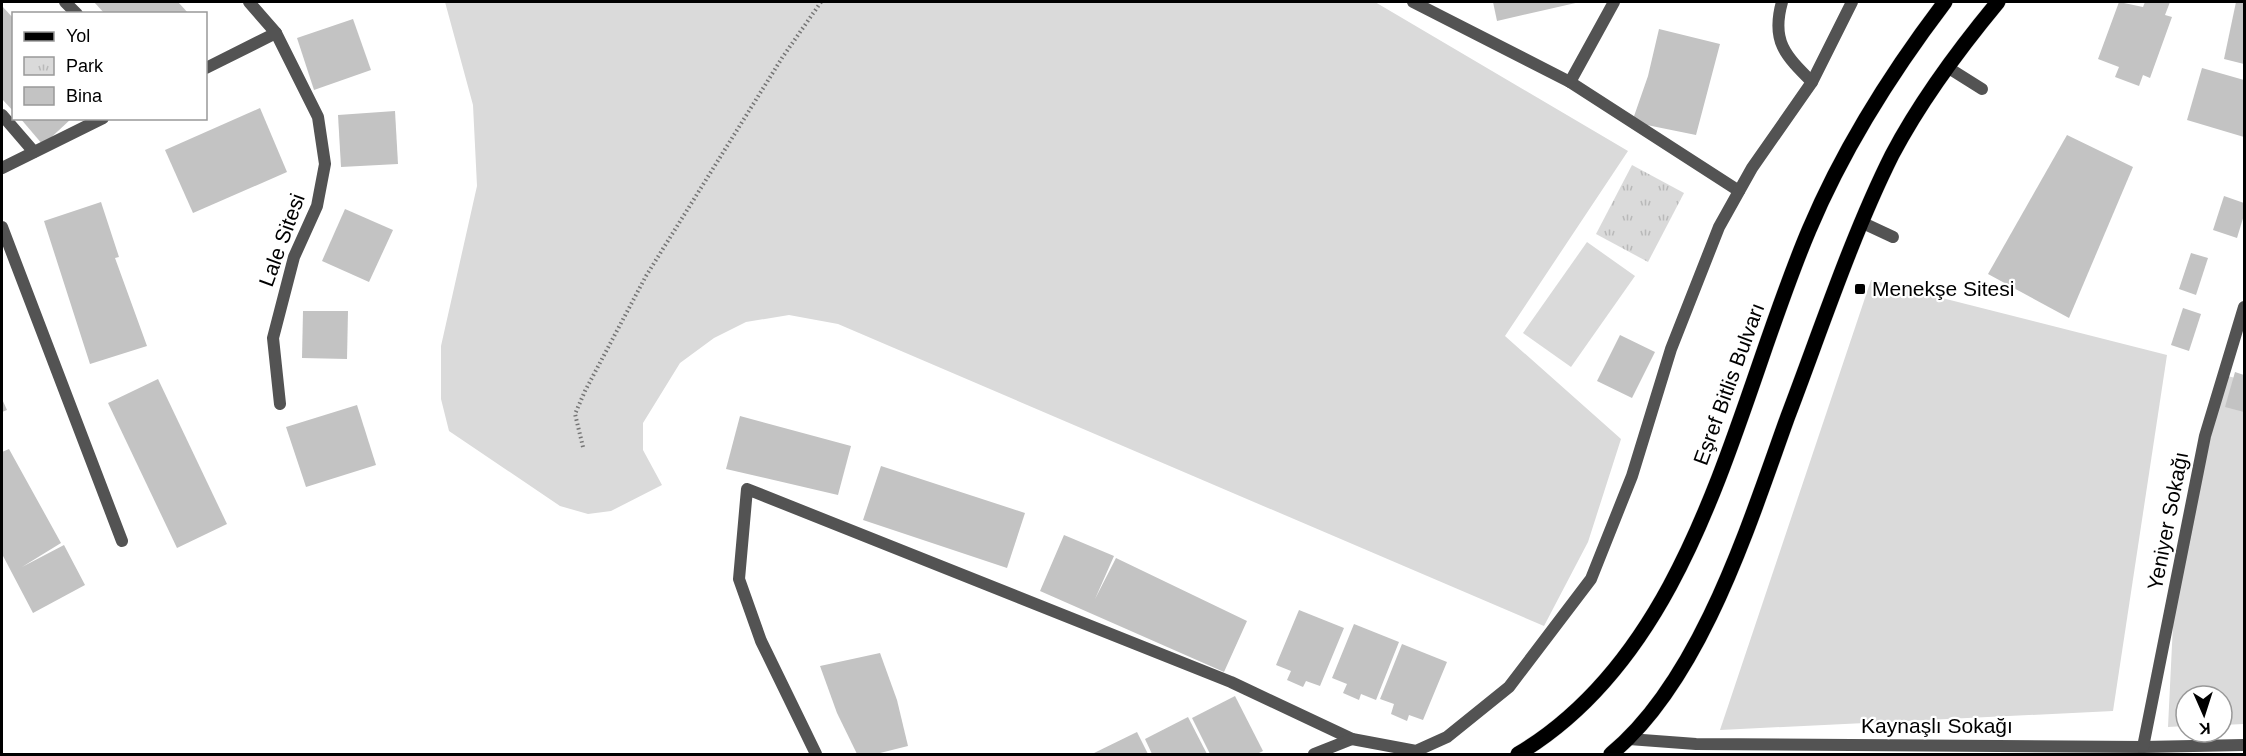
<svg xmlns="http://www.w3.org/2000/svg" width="2246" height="756" viewBox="0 0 2246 756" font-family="Arial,sans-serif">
<defs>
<pattern id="park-tufts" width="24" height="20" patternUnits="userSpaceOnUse" patternTransform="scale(1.5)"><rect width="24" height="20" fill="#dadada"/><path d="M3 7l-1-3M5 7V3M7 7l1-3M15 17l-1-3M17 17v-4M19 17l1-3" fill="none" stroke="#b9b9b9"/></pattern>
</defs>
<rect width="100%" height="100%" fill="#fff"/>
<!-- green -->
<g fill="#dadada">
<polygon points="445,2 1375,2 1628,151 1505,336 1621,439 1588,542 1544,626 838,324 789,315 746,322 714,338 680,363 643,423 643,450 662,485 611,511 588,514 560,506 449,431 441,399 441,346 477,186 473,105"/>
<polygon points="1587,242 1635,276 1571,367 1523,333"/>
<polygon points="1871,280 2167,355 2113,711 1720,730"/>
<polygon points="2219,374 2244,380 2244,724 2222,725 2222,696 2186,696 2186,726 2168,727 2174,604"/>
</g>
<!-- park -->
<polygon fill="url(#park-tufts)" points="1632,165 1684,193 1648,262 1596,234"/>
<!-- building -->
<g fill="#c3c3c3">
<polygon points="94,2 178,2 189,14 105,14"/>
<polygon points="1493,2 1580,2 1497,21"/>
<polygon points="2119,2 2143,7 2145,2 2170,2 2165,15 2172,17 2150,78 2143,75 2139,86 2115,77 2119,67 2098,59"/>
<polygon points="2236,2 2244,2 2244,64 2224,59"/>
<polygon points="2,6 14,19 14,112 2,99"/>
<polygon points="353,19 371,70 314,90 297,38"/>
<polygon points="1659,29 1720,44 1696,135 1632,122 1648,76"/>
<polygon points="2202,68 2244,80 2244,137 2187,120"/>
<polygon points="260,108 287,172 193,213 165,150"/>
<polygon points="395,111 398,164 341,167 338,115"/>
<polygon points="20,118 72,118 43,145"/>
<polygon points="2067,135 2133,167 2069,318 1988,274"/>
<polygon points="2224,196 2244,203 2244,215 2237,238 2213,230"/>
<polygon points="101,202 119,257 115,258 147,346 90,364 44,221"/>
<polygon points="345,209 393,230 369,282 322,261"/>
<polygon points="2191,253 2208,258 2196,295 2179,289"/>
<polygon points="2183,308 2201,314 2189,351 2171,345"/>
<polygon points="303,311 348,311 347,359 302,358"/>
<polygon points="1620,335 1655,352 1632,398 1597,381"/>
<polygon points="2235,372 2244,375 2244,412 2225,407"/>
<polygon points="158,379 227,524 177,548 108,403"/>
<polygon points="2,399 7,410 2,412"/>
<polygon points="357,405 376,465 306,487 286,427"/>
<polygon points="740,416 851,446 838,495 726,469"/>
<polygon points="9,449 61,543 22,567 64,545 85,585 33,613 2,554 2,452"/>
<polygon points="881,466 1025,513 1007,568 863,520"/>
<polygon points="1064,535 1114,556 1095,599 1116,558 1247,621 1224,672 1040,591"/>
<polygon points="1299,610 1344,628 1320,686 1306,681 1303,687 1287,680 1291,671 1276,665"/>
<polygon points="1354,624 1399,642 1376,700 1361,694 1359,700 1343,693 1347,684 1332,678"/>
<polygon points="1402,644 1447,662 1423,720 1409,715 1407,721 1391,714 1394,704 1380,699"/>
<polygon points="880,653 897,700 908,746 876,754 857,754 837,713 820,666"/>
<polygon points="1235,696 1263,751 1257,754 1210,754 1192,718"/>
<polygon points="1188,717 1207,754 1152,754 1145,739"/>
<polygon points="1137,732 1148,754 1092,754"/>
</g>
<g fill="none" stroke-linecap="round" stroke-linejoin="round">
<defs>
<g id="primary">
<path d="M1518,754C1696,648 1734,407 1809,230C1844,147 1891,73 1945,2"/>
<path d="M1611,754C1701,680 1749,524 1788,416C1820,332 1852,235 1892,155C1921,100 1959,49 1998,2"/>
</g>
</defs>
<!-- primary casing -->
<use href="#primary" stroke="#dbdbdb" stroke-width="16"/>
<!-- path -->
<polyline stroke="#757575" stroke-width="4" stroke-dasharray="1.5 3" stroke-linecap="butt" points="583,447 575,414 585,391 646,276 782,58 821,2"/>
<!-- lane -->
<g stroke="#535353" stroke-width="12">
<polyline points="65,2 77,14"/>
<polyline points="249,2 276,33"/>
<polyline points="1413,2 1570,82 1739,191"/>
<path d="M1782,2C1771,41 1785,55 1812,82"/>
<polyline points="1947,67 1982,89"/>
<polyline points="206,68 276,33 318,117 325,164 317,206 294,257 273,338 280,404"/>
<polyline points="1570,82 1614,2"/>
<polyline points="2,115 34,152"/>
<polyline points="2,168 103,118"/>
<polyline points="1863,223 1893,237"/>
<polyline points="2,227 122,541"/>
<polyline points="816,754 761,641 739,579 747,489 1231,682 1352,739 1416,751 1447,737 1509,687 1591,579 1632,476 1671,349 1719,227 1752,168 1812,82 1852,2"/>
<polyline points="1314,754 1352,739"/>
</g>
<!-- street -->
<g stroke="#535353" stroke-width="12">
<polyline points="1629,739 1696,744 2143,747 2244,745"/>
<polyline points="2143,747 2205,436 2244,307"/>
</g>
<!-- primary -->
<use href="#primary" stroke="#000" stroke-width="15"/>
</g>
<!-- markers -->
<rect fill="#000" stroke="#fff" stroke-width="2" x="1854" y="283" width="12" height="12" rx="3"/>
<g text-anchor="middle" stroke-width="4.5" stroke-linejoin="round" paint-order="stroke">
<!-- street labels -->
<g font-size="21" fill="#000" stroke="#fff">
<text transform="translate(282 240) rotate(-70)" y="7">Lale Sitesi</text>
<text transform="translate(1729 384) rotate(-70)" y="7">Eşref Bitlis Bulvarı</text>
<text transform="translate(2168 521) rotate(-79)" y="7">Yeniyer Sokağı</text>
<text x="1937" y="733">Kaynaşlı Sokağı</text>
</g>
<!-- poi labels -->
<g font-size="21" fill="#000" stroke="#fff" text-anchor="start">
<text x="1872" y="296">Menekşe Sitesi</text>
</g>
</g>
<!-- border -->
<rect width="2246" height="756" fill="none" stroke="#000000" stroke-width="6"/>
<!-- legend -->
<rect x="12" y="12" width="195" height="108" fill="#ffffff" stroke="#999999" stroke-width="1.5"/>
<rect x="24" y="32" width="30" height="9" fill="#000000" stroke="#999999" stroke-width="1.5"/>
<text x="66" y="42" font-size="18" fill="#000000">Yol</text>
<rect x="24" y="57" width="30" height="18" fill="url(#park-tufts)" stroke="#999999" stroke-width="1.5"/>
<text x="66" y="72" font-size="18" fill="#000000">Park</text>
<rect x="24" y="87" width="30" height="18" fill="#c3c3c3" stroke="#999999" stroke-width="1.5"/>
<text x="66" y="102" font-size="18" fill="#000000">Bina</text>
<!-- north arrow -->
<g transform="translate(2204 714) rotate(177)"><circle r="28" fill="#ffffff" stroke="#999999" stroke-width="1.5"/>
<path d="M0-4.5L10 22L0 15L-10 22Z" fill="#000000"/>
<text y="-9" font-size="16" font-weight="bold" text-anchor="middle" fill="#000000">K</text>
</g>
</svg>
